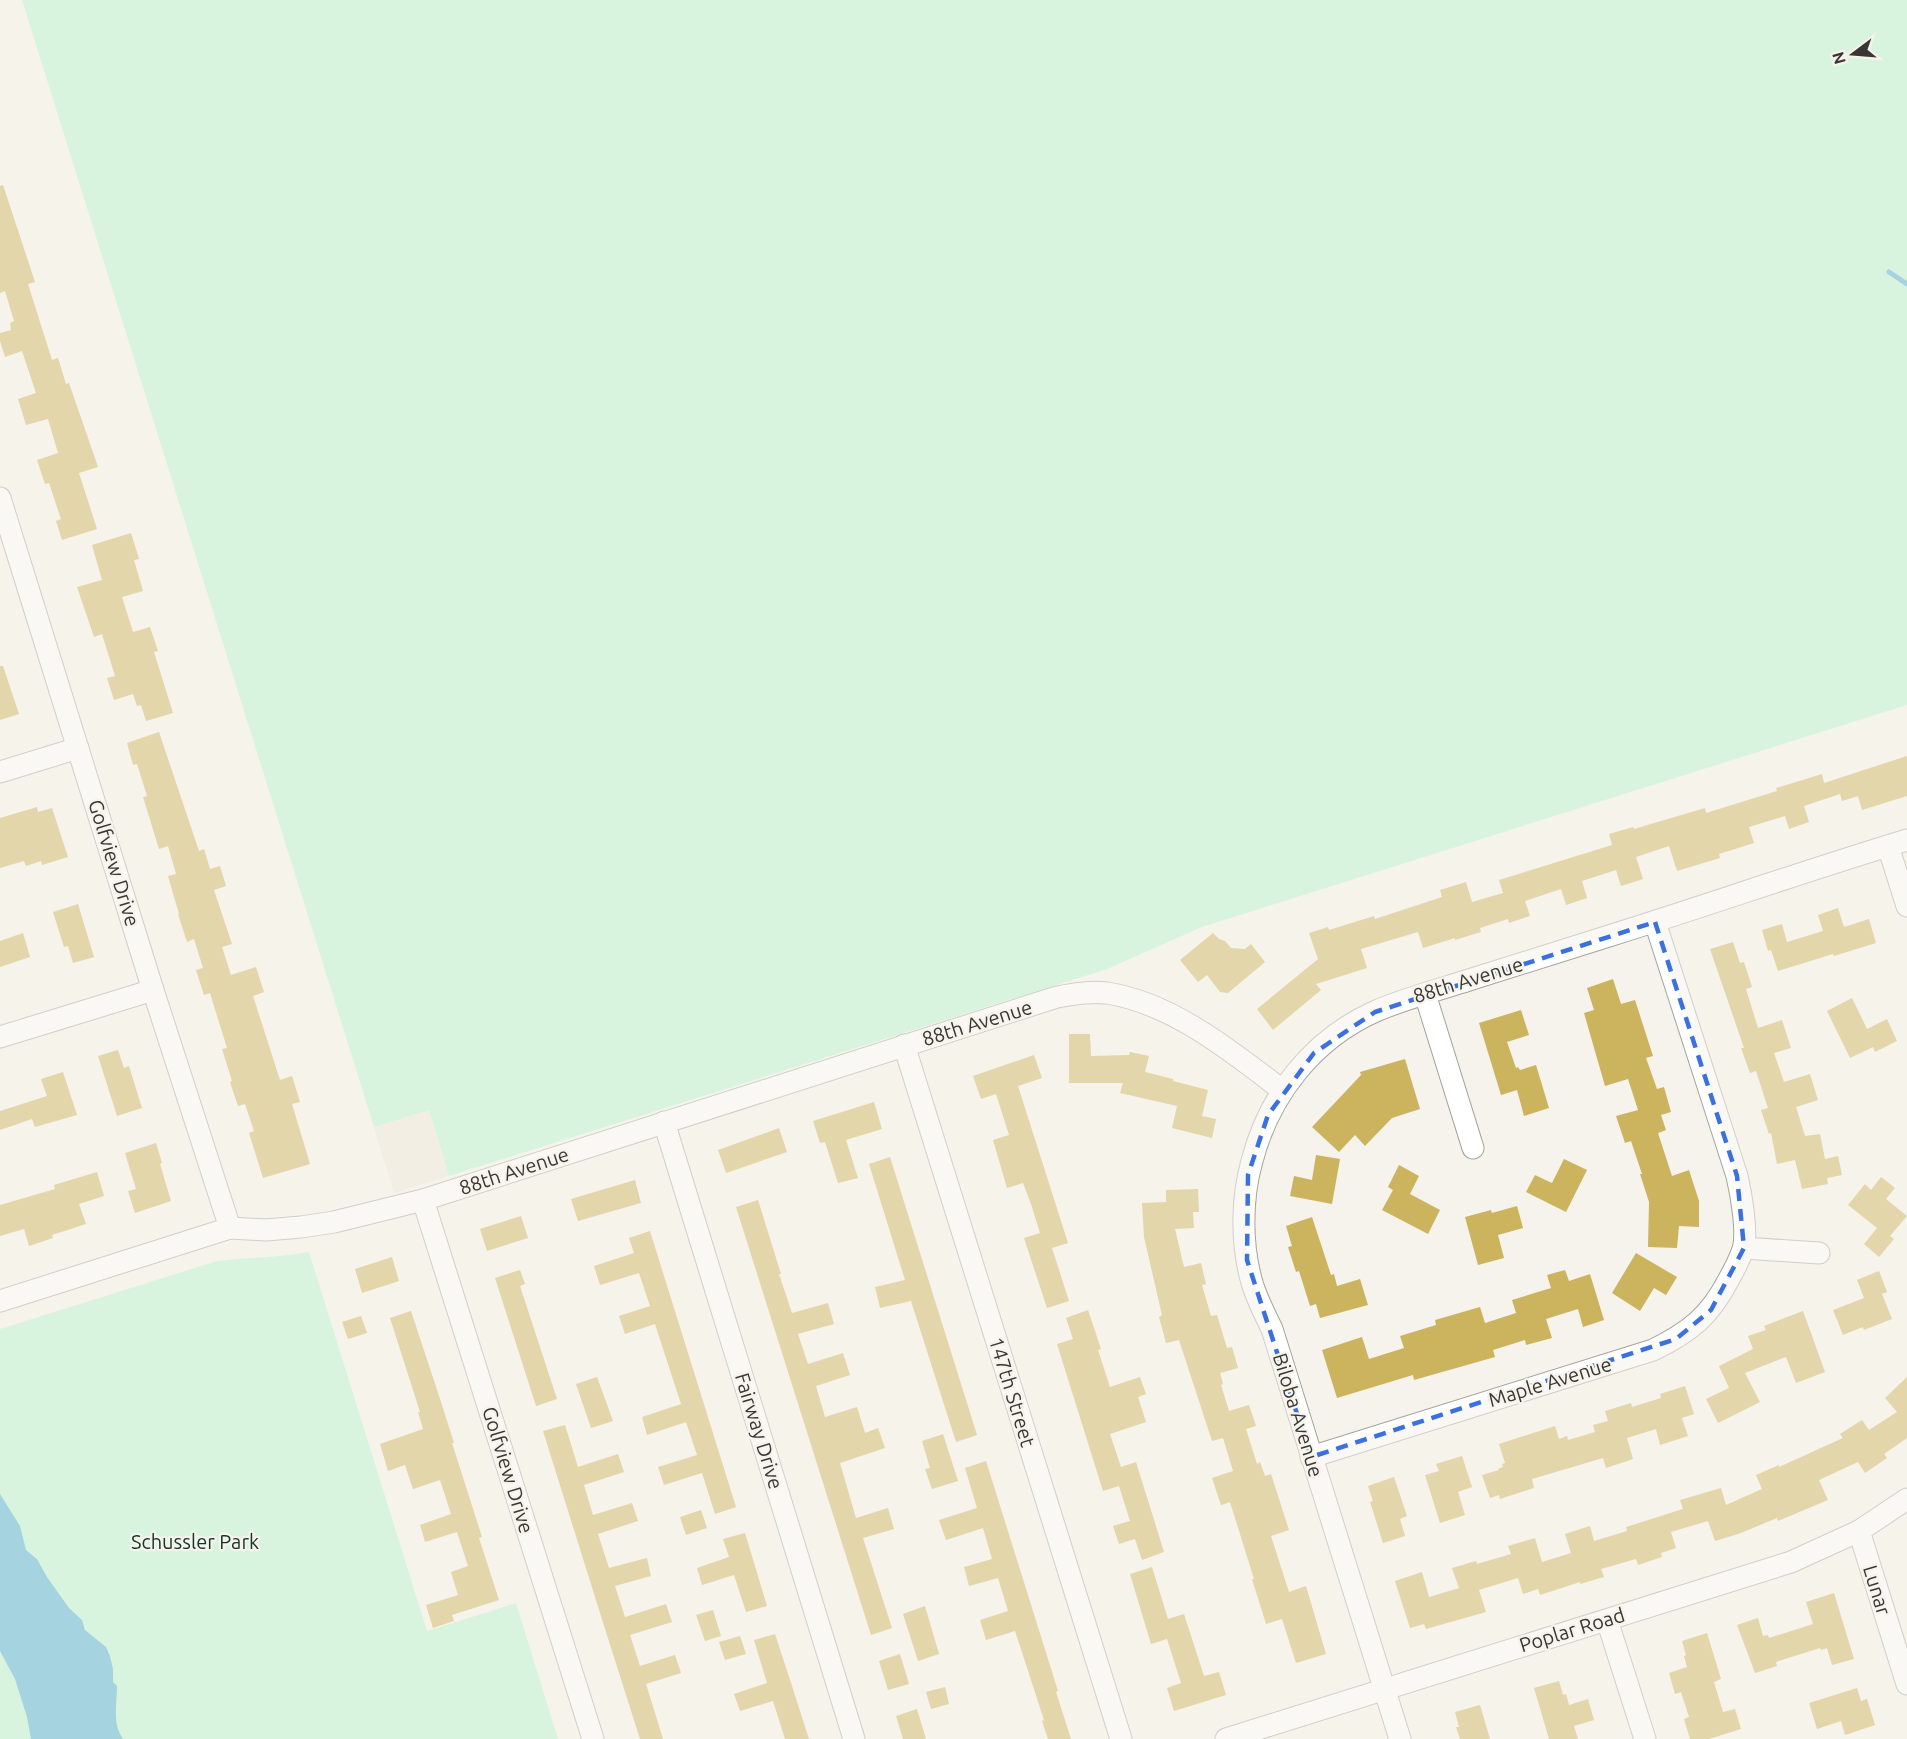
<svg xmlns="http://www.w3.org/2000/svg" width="1907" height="1739" viewBox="0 0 1907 1739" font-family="Ubuntu,sans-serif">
<rect width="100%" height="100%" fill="#f5f3eb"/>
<!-- built -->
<polygon fill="#ede8d9" points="429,1110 449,1176 394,1193 374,1127"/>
<!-- green -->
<g fill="#b4f7ce">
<polygon points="22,0 1907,0 1907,705 1202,927 1107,969 449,1176 429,1110 374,1127"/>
<path d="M309,1252L427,1631L516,1603L558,1739H0V1329L217,1261C248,1257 278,1258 309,1252Z"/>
</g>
<!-- water -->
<path fill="#43add3" d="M0,1494L20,1526L26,1550L37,1559L47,1577L69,1608L82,1620L85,1630L106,1647L110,1656L113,1669V1682L117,1686C117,1705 112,1723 123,1739H31L27,1717L15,1679L0,1651Z"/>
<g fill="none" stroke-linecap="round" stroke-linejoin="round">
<!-- stream -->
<polyline stroke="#43add3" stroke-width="5" points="1889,272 1907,284"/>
</g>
<!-- building -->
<g fill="#ccb35d">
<polygon points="3,185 35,282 28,284 52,360 58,358 66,384 69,383 98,467 79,473 97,529 62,540 56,521 61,519 49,483 45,484 37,460 58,453 48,419 26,425 18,399 36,393 22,351 5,357 0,341 0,333 11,330 10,323 14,321 5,291 0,293 0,186"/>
<polygon points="131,533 139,559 134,560 143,591 122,597 133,632 150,627 158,651 154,652 173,713 146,721 141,705 137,706 133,694 114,700 107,678 115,676 102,634 94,637 77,587 102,580 92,545"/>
<polygon points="0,666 3,666 19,714 0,720"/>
<polygon points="159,732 199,851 204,849 210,869 220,866 226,886 214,890 232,944 222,947 231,975 256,967 264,992 253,996 280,1080 292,1076 300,1102 292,1104 310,1164 263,1178 249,1133 254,1131 245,1104 238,1106 230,1082 232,1081 222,1049 227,1048 210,993 204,995 196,970 203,968 194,939 187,942 178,914 179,914 168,876 176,874 168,846 159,849 143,797 147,796 137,764 133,765 127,743"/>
<polygon points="1907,756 1907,796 1862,810 1858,796 1842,801 1840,794 1804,806 1809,822 1789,829 1785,816 1749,827 1754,843 1719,854 1720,858 1677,871 1669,846 1636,857 1643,879 1621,886 1616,870 1582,881 1587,898 1566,905 1561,889 1525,901 1530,916 1509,923 1508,919 1480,928 1481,932 1455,940 1455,938 1423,948 1418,932 1361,949 1367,968 1316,984 1321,990 1273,1030 1257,1009 1318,959 1309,933 1328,927 1329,930 1374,916 1375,919 1442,897 1440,890 1466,882 1472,902 1503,893 1499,880 1612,845 1609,834 1633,827 1634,829 1705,808 1706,813 1777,791 1776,788 1822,774 1824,783"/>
<polygon points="37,807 38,812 52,808 68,857 42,865 41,861 26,866 24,861 0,868 0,818"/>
<polygon points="78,904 94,957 73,963 68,946 64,947 53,912"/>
<polygon points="1838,908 1844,927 1869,919 1876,943 1834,956 1833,954 1778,971 1771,950 1768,951 1762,930 1782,924 1787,942 1823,931 1818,915"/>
<polygon points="23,933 30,957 0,967 0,941"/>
<polygon points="1213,933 1219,939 1225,941 1231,948 1245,949 1251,944 1265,962 1228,993 1220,992 1207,975 1198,982 1180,960"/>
<polygon points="1733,942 1740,963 1744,962 1752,987 1746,989 1758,1028 1782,1020 1791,1048 1774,1053 1784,1082 1810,1074 1818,1100 1796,1107 1805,1136 1820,1134 1825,1159 1838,1156 1842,1175 1827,1178 1828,1184 1802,1189 1795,1160 1777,1164 1771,1133 1769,1134 1761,1110 1768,1108 1756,1071 1750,1073 1741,1048 1744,1048 1710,949"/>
<polygon points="1613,979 1621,1004 1635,1000 1653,1056 1646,1058 1657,1089 1664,1087 1671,1112 1661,1115 1666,1130 1658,1133 1672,1176 1689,1170 1699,1201 1699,1227 1679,1226 1677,1248 1648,1247 1649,1202 1640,1174 1642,1174 1631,1141 1625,1143 1616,1116 1638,1110 1628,1079 1605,1086 1584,1013 1594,1010 1587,988"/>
<polygon points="1852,998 1867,1029 1887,1019 1897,1041 1875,1052 1873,1047 1850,1058 1827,1011"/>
<polygon points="1521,1010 1529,1035 1507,1042 1516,1068 1518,1067 1520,1070 1536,1065 1549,1108 1524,1116 1517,1090 1501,1095 1479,1023"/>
<polygon points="1069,1034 1090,1034 1091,1056 1129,1055 1130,1052 1149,1056 1145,1072 1173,1079 1173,1081 1208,1090 1202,1116 1216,1119 1212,1138 1172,1128 1177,1106 1120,1093 1123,1083 1069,1083"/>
<polygon points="118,1050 124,1068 129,1066 142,1108 117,1116 98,1056"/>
<polygon points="1034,1055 1042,1078 1018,1086 1068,1243 1052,1248 1069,1301 1047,1308 1024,1238 1040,1233 1031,1204 1023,1183 1007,1188 993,1140 1009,1135 996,1094 981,1099 973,1076"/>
<polygon points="1405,1059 1420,1109 1392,1118 1365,1146 1355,1135 1339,1152 1312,1127 1361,1075 1360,1072"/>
<polygon points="63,1072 77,1115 35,1127 32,1119 0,1130 0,1111 47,1096 41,1079"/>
<polygon points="874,1102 882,1129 846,1140 858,1178 838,1183 825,1142 820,1143 813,1121"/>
<polygon points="779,1128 787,1152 726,1173 718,1150"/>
<polygon points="156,1143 162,1163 160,1164 171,1201 135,1213 128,1191 136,1189 125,1153"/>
<polygon points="1316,1155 1340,1159 1332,1204 1290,1196 1294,1176 1312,1180"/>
<polygon points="890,1157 977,1435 956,1442 911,1301 880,1308 875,1287 905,1280 869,1164"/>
<polygon points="1564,1159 1587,1170 1566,1212 1526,1192 1535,1175 1552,1183"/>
<polygon points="1399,1165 1419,1176 1410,1194 1440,1210 1428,1234 1382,1210 1393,1190 1388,1187"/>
<polygon points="97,1172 104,1196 79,1204 86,1224 52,1235 53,1238 29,1246 24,1229 0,1236 0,1205 55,1189 54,1185"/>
<polygon points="1881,1177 1895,1188 1886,1199 1907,1216 1890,1236 1894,1239 1879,1257 1864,1244 1877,1228 1848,1205 1865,1184 1871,1190"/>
<polygon points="635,1180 641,1203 578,1221 571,1199"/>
<polygon points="1198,1189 1199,1212 1193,1212 1194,1228 1175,1229 1184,1267 1201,1263 1206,1284 1202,1285 1211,1316 1217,1315 1227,1348 1232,1347 1238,1368 1220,1373 1223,1384 1221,1385 1229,1411 1249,1405 1256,1426 1246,1429 1257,1464 1260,1462 1265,1476 1271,1474 1289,1530 1271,1536 1289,1592 1306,1586 1326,1654 1296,1663 1282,1619 1266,1624 1252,1579 1254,1579 1230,1502 1221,1505 1212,1478 1233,1471 1223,1438 1212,1441 1179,1340 1166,1343 1159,1317 1162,1315 1144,1237 1142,1203 1166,1202 1166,1190"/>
<polygon points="758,1200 781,1274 779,1274 792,1313 828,1303 834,1324 798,1334 808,1364 843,1353 850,1375 816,1386 825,1417 857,1407 865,1433 878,1428 885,1448 840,1463 856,1518 888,1508 894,1529 863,1538 892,1628 871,1635 736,1207"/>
<polygon points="1517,1206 1523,1228 1498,1235 1504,1258 1478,1265 1465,1217 1491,1210 1492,1213"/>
<polygon points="521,1216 528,1238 487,1251 480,1229"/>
<polygon points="1312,1217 1331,1275 1334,1274 1337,1286 1360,1279 1368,1305 1320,1318 1316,1304 1310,1306 1299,1271 1296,1272 1288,1247 1292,1246 1286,1226"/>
<polygon points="650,1231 736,1507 715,1514 702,1473 664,1485 658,1467 697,1455 686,1422 647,1435 642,1417 681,1404 655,1324 625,1334 619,1316 650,1306 639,1273 600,1285 594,1266 634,1253 629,1238"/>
<polygon points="1636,1253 1677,1277 1666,1295 1654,1288 1640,1311 1612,1293"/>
<polygon points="392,1257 399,1281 362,1293 355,1269"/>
<polygon points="520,1270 525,1284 520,1286 557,1399 536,1406 495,1278"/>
<polygon points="1565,1270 1569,1281 1590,1274 1604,1320 1583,1327 1578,1309 1546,1319 1552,1338 1526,1345 1525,1340 1493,1350 1495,1357 1414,1380 1413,1375 1337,1398 1322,1350 1362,1337 1369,1359 1404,1348 1400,1336 1436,1325 1435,1320 1480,1307 1485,1323 1516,1313 1512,1300 1551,1288 1547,1275"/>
<polygon points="1879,1271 1887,1292 1882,1294 1892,1319 1864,1330 1863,1327 1843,1335 1833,1310 1864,1298 1857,1280"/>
<polygon points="1088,1310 1101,1349 1098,1350 1110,1387 1140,1377 1146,1394 1138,1397 1146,1422 1110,1434 1121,1467 1136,1462 1164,1552 1142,1560 1135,1539 1119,1544 1113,1526 1130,1521 1119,1486 1103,1491 1057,1344 1073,1339 1066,1318"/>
<polygon points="411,1311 442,1405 454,1443 452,1443 482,1537 479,1538 499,1600 452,1615 454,1621 433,1628 426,1605 458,1595 451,1572 468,1566 457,1532 425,1542 420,1525 451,1514 440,1480 413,1489 405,1465 388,1471 380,1444 423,1429 418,1412 420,1412 390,1318"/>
<polygon points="1803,1311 1825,1372 1796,1383 1786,1357 1745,1373 1760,1402 1718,1423 1706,1399 1729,1388 1719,1366 1753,1349 1748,1336 1766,1330 1764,1326"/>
<polygon points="361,1316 367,1333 348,1339 342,1322"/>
<polygon points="597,1377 613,1421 591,1428 576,1384"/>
<polygon points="1907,1377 1907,1438 1884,1454 1887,1458 1865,1473 1858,1462 1819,1480 1828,1500 1778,1521 1777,1518 1741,1533 1715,1541 1708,1521 1671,1532 1676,1548 1661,1553 1662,1557 1638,1565 1636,1559 1601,1569 1604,1577 1580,1584 1580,1582 1540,1595 1538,1589 1523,1594 1518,1578 1479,1590 1486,1612 1426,1629 1424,1624 1410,1628 1395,1581 1422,1572 1429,1597 1459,1588 1452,1568 1476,1561 1477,1564 1511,1554 1508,1546 1535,1538 1542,1562 1571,1553 1565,1534 1590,1526 1594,1541 1627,1531 1626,1527 1683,1509 1680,1500 1721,1488 1726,1505 1762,1489 1756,1475 1779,1465 1779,1467 1843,1438 1840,1434 1862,1420 1869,1430 1897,1412 1885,1398"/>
<polygon points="1685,1386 1694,1414 1682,1418 1688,1436 1660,1445 1656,1429 1627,1438 1633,1459 1606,1468 1603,1458 1532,1479 1534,1488 1500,1499 1499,1495 1490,1498 1482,1475 1499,1470 1498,1469 1503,1467 1502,1464 1505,1463 1499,1444 1555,1426 1559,1439 1567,1436 1568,1440 1595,1432 1593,1425 1608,1421 1605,1411 1631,1403 1632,1407 1661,1398 1660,1394"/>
<polygon points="565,1425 578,1467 618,1454 624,1472 584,1485 593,1515 632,1503 638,1521 598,1534 609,1568 647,1558 651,1576 615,1586 625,1617 666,1604 672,1622 630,1635 640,1666 675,1655 681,1673 646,1684 663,1739 640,1739 606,1632 543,1431"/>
<polygon points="943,1434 958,1481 932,1489 925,1469 930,1468 922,1441"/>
<polygon points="1462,1456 1472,1487 1458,1492 1465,1515 1440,1523 1425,1475 1439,1471 1436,1464"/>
<polygon points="986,1461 1058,1691 1056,1692 1071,1739 1048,1739 1042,1721 1044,1720 1015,1631 986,1640 980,1620 1008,1611 998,1578 969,1586 964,1567 992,1559 983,1528 946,1540 939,1520 977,1508 965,1468"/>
<polygon points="1394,1477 1407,1516 1400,1519 1405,1536 1383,1543 1370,1502 1373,1501 1368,1486"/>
<polygon points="701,1510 707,1528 686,1535 680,1517"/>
<polygon points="745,1533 767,1606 746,1612 734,1575 702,1585 697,1568 729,1557 723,1539"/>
<polygon points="1152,1567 1168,1619 1184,1614 1204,1676 1219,1672 1226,1695 1174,1711 1167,1688 1181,1683 1167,1639 1151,1644 1130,1574"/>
<polygon points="1834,1593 1854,1659 1832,1665 1827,1648 1821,1650 1820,1648 1776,1662 1777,1666 1755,1673 1737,1625 1758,1618 1763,1636 1768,1635 1769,1638 1813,1624 1806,1602"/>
<polygon points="925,1606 939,1654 918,1661 903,1614"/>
<polygon points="713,1610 721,1636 705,1641 696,1615"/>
<polygon points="1707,1633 1721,1679 1714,1682 1723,1712 1735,1709 1741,1729 1709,1739 1690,1739 1684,1719 1689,1717 1681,1692 1675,1694 1669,1673 1687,1667 1684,1656 1686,1655 1682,1641"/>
<polygon points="775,1634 792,1686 809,1739 785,1739 773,1701 740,1711 734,1694 767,1683 754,1640"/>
<polygon points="740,1636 746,1654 725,1660 719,1642"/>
<polygon points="900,1654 909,1684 888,1690 879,1661"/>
<polygon points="1559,1681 1563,1695 1566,1694 1569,1705 1588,1699 1594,1720 1574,1726 1578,1739 1549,1739 1534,1688"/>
<polygon points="945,1687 949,1704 931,1709 926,1692"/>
<polygon points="1857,1688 1861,1701 1867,1699 1875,1725 1845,1735 1841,1721 1817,1729 1809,1703"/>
<polygon points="1480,1705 1490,1739 1460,1739 1456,1727 1459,1727 1455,1712"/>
<polygon points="917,1709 926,1739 903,1739 896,1716"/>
</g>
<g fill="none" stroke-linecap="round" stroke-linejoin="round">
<defs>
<g id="minor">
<polyline points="0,498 153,990 230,1228"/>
<polyline points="0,772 78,748"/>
<polyline points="1888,846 1907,906"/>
<polyline points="1425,994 1473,1148"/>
<polyline points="0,1037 153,990"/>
<polyline points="904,1045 1121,1739"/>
<polyline points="664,1122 854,1739"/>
<polyline points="423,1200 593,1739"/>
<polyline points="1744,1248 1819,1253"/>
<path d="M0,1301L230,1228L266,1230L301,1227L334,1222L423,1200L1057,997C1073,994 1090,991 1107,993C1172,1003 1231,1051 1282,1090"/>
<path d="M1311,1457L1653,1350C1690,1332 1710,1316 1729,1279C1734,1270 1740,1259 1743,1249C1748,1233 1741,1193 1737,1176L1655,922"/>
<polyline points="1859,1531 1907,1684"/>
<polyline points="1607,1620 1645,1739"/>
<polyline points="1226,1739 1791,1562 1859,1531 1907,1499"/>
<path d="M1400,1739L1272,1329C1265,1315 1258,1301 1253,1286C1241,1247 1241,1200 1252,1161C1269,1095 1313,1039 1376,1011C1406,998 1438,990 1469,980C1517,965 1565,950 1612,935C1711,904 1808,870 1907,840"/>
</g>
</defs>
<!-- minor casing -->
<use href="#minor" stroke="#a5a39b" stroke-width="23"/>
<!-- minor -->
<use href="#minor" stroke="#fff" stroke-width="21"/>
</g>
<!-- marked area -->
<path d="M0 0H1907V1739H0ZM1655,922L1737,1176L1744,1248L1711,1310L1676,1339L1311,1457L1247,1260L1248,1175L1268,1115L1314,1053L1375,1012Z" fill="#f5f3eb" fill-opacity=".55" fill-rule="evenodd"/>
<path fill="none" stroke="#3b70e0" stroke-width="4.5" stroke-dasharray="12 8" stroke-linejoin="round" d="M1655,922L1737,1176L1744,1248L1711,1310L1676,1339L1311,1457L1247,1260L1248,1175L1268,1115L1314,1053L1375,1012Z"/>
<g text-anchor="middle" stroke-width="4.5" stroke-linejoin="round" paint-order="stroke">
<!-- street labels -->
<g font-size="20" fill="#383734" stroke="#f5f3eb">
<text transform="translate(114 863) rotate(73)" y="7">Golfview Drive</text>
<text transform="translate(1468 980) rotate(-17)" y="7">88th Avenue</text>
<text transform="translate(977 1023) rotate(-17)" y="7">88th Avenue</text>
<text transform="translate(514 1171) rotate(-18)" y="7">88th Avenue</text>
<text transform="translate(1550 1382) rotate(-17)" y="7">Maple Avenue</text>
<text transform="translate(1012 1392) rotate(73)" y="7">147th Street</text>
<text transform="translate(1298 1415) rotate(73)" y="7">Biloba Avenue</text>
<text transform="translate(759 1431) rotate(73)" y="7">Fairway Drive</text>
<text transform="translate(508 1470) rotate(73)" y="7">Golfview Drive</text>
<text transform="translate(1877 1590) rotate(73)" y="7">Lunar</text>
<text transform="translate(1572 1630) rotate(-17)" y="7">Poplar Road</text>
</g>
<!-- park labels -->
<g font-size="20" fill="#123824" stroke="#f5f3eb">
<text x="195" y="1549">Schussler Park</text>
</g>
</g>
<!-- north arrow -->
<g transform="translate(1853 54) rotate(254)" stroke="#f5f3eb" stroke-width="4.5" paint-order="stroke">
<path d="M0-4.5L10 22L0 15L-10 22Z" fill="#383734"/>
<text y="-9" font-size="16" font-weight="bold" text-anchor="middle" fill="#383734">N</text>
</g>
</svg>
